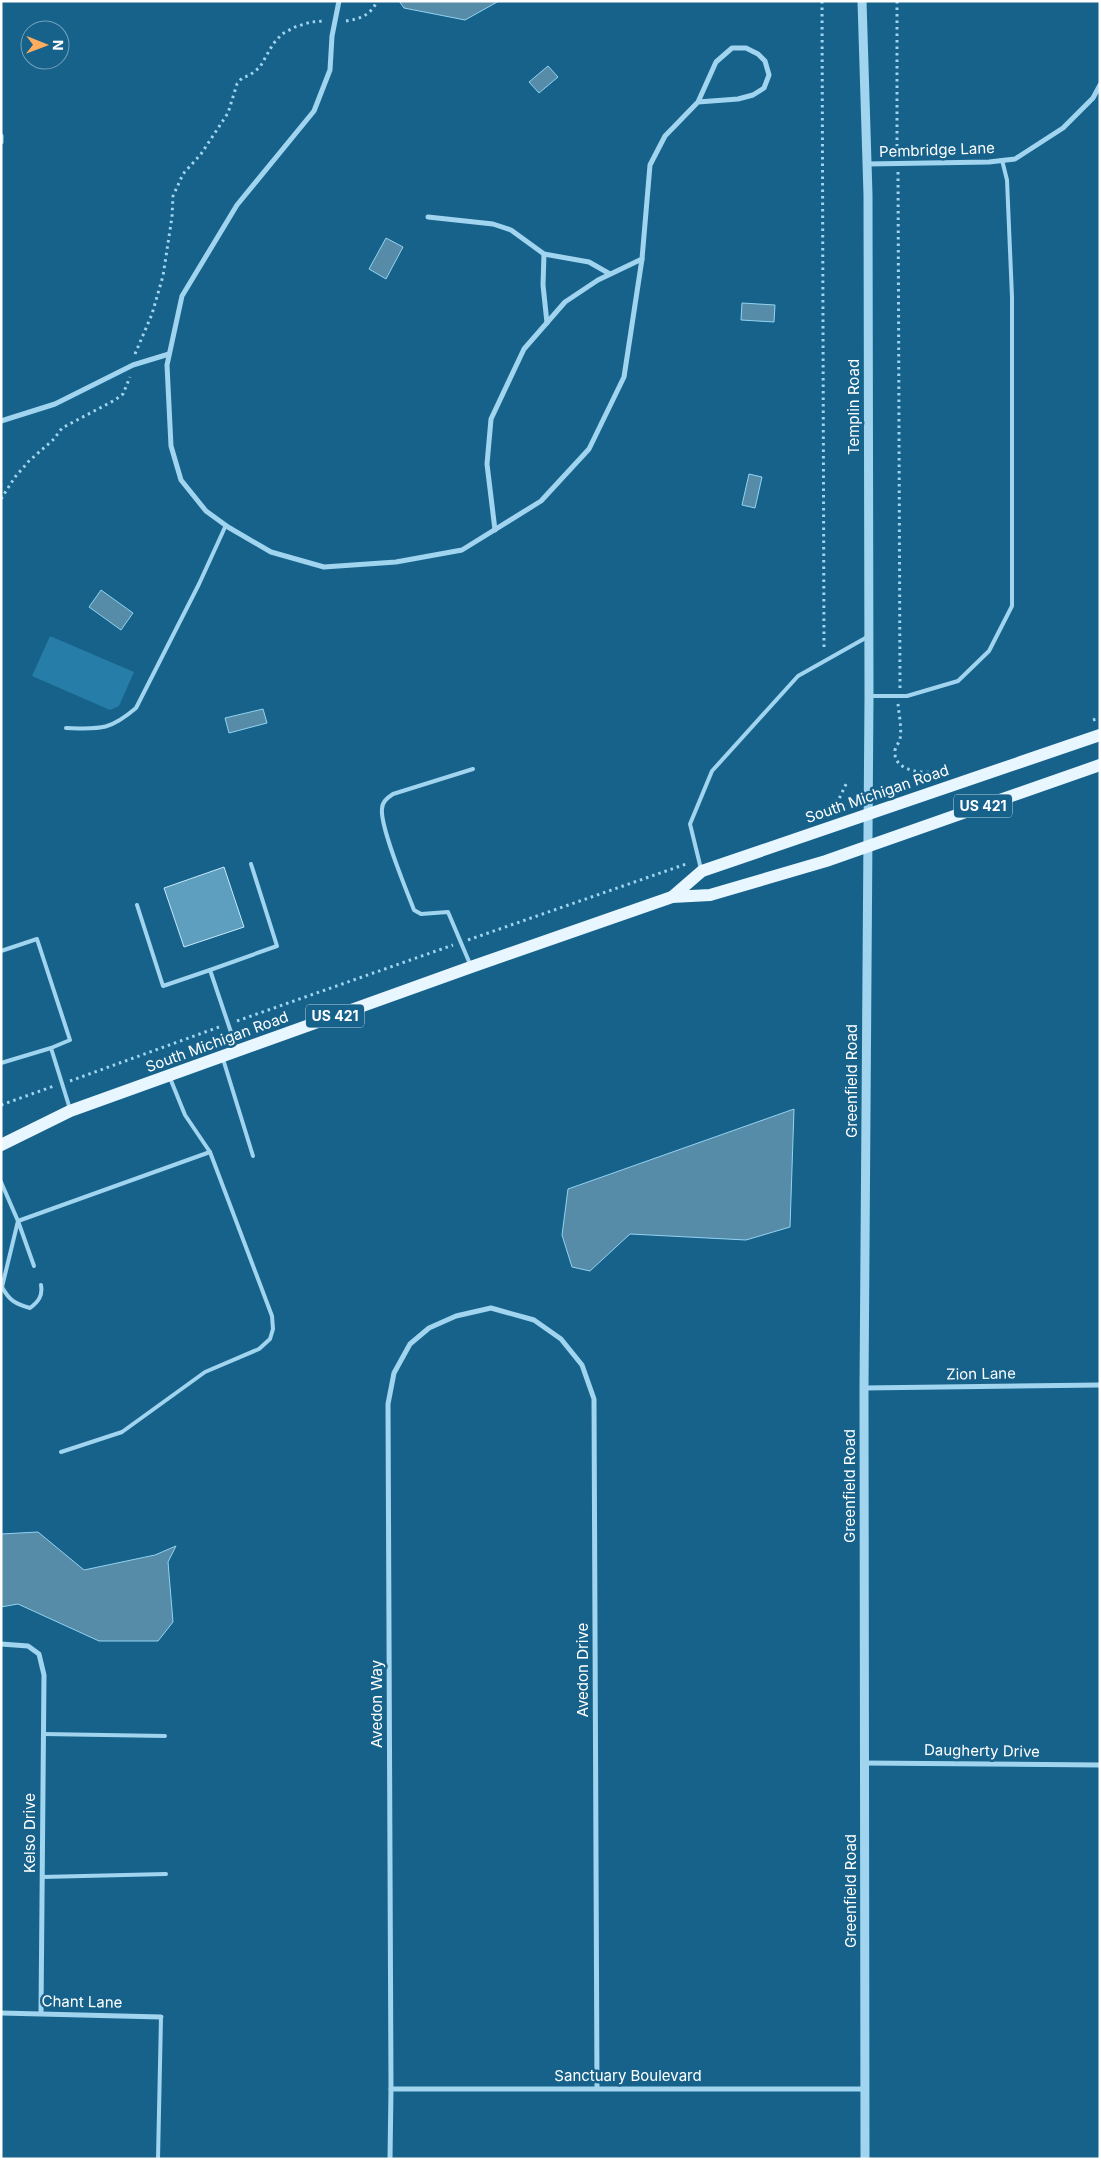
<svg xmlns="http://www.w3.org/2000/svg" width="1101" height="2160" viewBox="0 0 1101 2160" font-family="Inter,sans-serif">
<rect width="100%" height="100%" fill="#17628b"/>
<!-- green -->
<polygon fill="#267da7" points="50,636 134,672 119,706 110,710 32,676"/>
<!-- water -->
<g fill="#578ca9" stroke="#92d3f1">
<polygon points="399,1 499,1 465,20 404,8"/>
<polygon points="548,66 558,77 539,93 529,82"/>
<polygon points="386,238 403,247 386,279 369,269"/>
<polygon points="742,303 775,305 774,322 741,320"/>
<polygon points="749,474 762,477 755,508 742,505"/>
<polygon points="101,590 133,613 121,630 89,607"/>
<polygon points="263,709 267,723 229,733 225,718"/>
<polygon points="794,1109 790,1227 746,1240 630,1234 590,1271 572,1267 562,1235 568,1189"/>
<polygon points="38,1532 84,1570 155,1555 176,1546 168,1562 173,1622 158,1641 99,1641 18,1604 1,1607 1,1534"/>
</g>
<!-- building -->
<polygon fill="#5e9fbf" stroke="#c6e9fa" points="224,867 244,927 184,947 164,888"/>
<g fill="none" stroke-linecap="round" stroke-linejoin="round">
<!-- path -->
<g stroke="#a0d4ef" stroke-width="3" stroke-dasharray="2.5 4" stroke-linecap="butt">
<polyline points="822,1 824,651"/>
<polyline points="897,1 897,153"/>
<path d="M346,21C360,19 371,15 377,1"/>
<polyline points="898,172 900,688"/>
<polyline points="135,354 152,314 163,276 172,217 173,196 183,174 201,154 228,113 237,84 242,78 250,75 260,67 273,44 282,34 295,27 311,22 324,21"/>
<polyline points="1,499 15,477 29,461 54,439 62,428 115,400 123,394 130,377"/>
<path d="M898,704C899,715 902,728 900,739C899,743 896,746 895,750C892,774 930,774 945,771"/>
<polyline points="1093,720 1100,718"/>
<polyline points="819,814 839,799 847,782"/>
<polyline points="468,940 689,863"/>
<polyline points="237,1021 453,945"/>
<polyline points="70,1081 219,1027"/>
<polyline points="1,1105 54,1086"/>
</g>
<!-- service -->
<g stroke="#a0d4ef" stroke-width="4">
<polyline points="869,696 907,696 958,681 989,651 1012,606 1012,297 1007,180 1002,160"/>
<path d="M66,728C100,729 109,731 136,708L199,584L226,525"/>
<polyline points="701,869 690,824 712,771 798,676 869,636"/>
<polyline points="137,905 163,986 210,970 237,1050"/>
<polyline points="1,951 37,939 70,1040 51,1048 70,1109"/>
<path d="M470,964L448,912L421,914L414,910C406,889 380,827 382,809C382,802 387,798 393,794L473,769"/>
<polyline points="210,970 277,946 251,864"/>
<polyline points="223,1059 253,1156"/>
<polyline points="1,1063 51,1048"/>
<polyline points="1,1182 18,1221 210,1152"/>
<path d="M18,1221L2,1287C9,1300 15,1304 30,1308C38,1302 43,1296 41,1285"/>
<polyline points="18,1221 34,1266"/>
<polyline points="61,1452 122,1432 205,1372 259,1349 270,1339 273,1329 272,1316 210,1152 185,1115 170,1078"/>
<polyline points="43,1734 165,1736"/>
<polyline points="42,1877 166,1874"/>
<polyline points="158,2159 161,2017"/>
</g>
<!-- minor -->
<g stroke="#a0d4ef" stroke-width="5">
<polyline points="339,1 332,36 330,70 314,111 237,205 182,296 167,365 171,446 181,480 206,511 228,527 271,552 324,567 396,562 462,550 541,501 589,449 624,377 642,259 650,165 665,136 698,102 716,62 732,48 746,48 758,54 765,61 769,75 764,88 753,95 738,99 698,102"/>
<polyline points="1,136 1,142"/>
<polyline points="867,164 989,162 1015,159 1063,128 1093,98 1100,85"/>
<polyline points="428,217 493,224 511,230 544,254 589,262 610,274"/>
<polyline points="544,254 543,285 547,323"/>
<polyline points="1,421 55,404 133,365 169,354"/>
<polyline points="495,530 487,464 491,419 524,349 565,302 598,280 642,259"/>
<polyline points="864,1388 1100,1385"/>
<polyline points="1,1644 28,1646 39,1654 44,1675 41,2013"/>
<polyline points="864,1763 1100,1765"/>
<polyline points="1,2013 161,2017"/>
<polyline points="391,2089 865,2089"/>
<polyline points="390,2159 391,2089 388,1404 394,1373 410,1344 429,1328 456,1316 491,1308 534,1320 561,1339 582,1365 594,1399 597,2088"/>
</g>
<!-- tertiary -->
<polyline stroke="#a0d4ef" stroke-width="9" points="862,1 868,195 869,696 864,1388 865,2159"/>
<!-- primary -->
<g stroke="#e7f6ff" stroke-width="12">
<polyline points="672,897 702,871 1100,735"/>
<polyline points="1,1145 70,1111 471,967 672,897 710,895 826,861 1100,765"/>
</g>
</g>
<g text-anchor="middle" stroke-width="5" stroke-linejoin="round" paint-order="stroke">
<!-- shield labels -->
<g fill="#17628b" stroke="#b9d0dc" stroke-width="1">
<rect x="954" y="794.5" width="58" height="23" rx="4"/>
<rect x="306" y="1004.5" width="58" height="23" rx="4"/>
</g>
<g font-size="14" font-weight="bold" fill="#fff">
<text x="983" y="811">US 421</text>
<text x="335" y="1021">US 421</text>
</g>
<!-- street labels -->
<g font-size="15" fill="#fff" stroke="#17628b">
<text transform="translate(937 150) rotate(-2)" y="5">Pembridge Lane</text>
<text transform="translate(854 407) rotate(-90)" y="5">Templin Road</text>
<text transform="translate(877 794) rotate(-19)" y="5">South Michigan Road</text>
<text transform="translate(217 1042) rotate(-20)" y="5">South Michigan Road</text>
<text transform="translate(852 1081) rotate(-90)" y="5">Greenfield Road</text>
<text transform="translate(981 1374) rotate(-1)" y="5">Zion Lane</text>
<text transform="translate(850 1486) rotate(-90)" y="5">Greenfield Road</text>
<text transform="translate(583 1670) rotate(-90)" y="5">Avedon Drive</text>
<text transform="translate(377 1704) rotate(-90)" y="5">Avedon Way</text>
<text transform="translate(982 1751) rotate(1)" y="5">Daugherty Drive</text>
<text transform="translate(30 1833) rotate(-90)" y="5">Kelso Drive</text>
<text transform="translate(851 1891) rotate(-90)" y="5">Greenfield Road</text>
<text transform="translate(82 2002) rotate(1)" y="5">Chant Lane</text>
<text x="628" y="2081">Sanctuary Boulevard</text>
</g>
</g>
<!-- border -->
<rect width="1101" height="2160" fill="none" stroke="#ffffff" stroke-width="5"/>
<!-- north arrow -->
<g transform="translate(45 45) rotate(91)"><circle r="24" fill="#17628b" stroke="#74a1b9"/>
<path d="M0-4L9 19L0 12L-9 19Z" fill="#ffad5d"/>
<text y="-8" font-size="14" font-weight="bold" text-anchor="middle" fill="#ffffff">N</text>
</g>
</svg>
